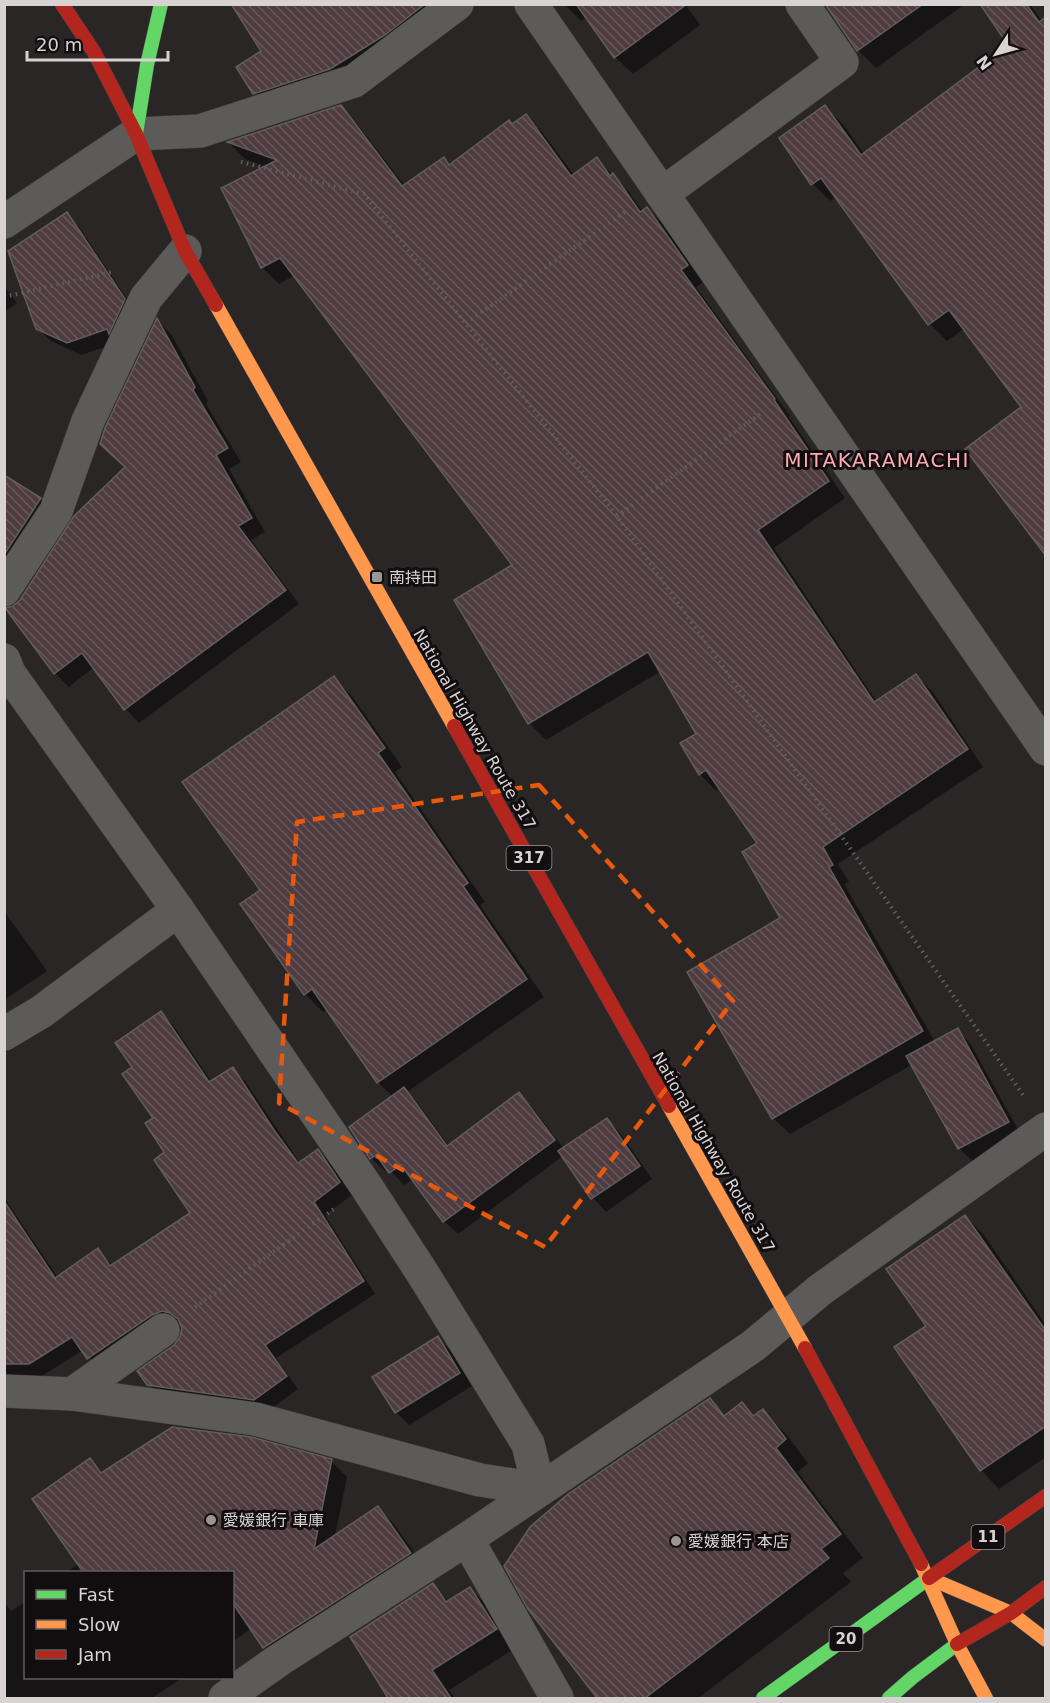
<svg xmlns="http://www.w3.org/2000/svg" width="1050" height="1703" viewBox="0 0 1050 1703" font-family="'DejaVu Sans','Noto Sans JP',sans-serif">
<defs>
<pattern id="building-back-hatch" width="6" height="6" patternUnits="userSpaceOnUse" patternTransform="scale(1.5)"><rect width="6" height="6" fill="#4f3c40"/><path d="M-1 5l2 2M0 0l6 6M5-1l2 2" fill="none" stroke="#68575b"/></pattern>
</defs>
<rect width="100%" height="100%" fill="#2a2626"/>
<!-- shadow -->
<g fill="#0007">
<polygon points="244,4 455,4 398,48 268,106 255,93 263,51"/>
<polygon points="564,4 685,4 700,25 633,74 615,57 587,17 581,21"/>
<polygon points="833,4 965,4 876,68 858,50 829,7"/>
<polygon points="981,4 1030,4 1046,27 1026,406 964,329 947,341 930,324 836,197 830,201 813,184 825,107 843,124 864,154 1010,45"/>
<polygon points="340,107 357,124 405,186 443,158 451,166 526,116 542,132 574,175 597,159 629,192 643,212 647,209 664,225 704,282 696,287 790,416 789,417 845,498 774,548 877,702 916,675 933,692 983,767 838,864 849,882 844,884 935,1042 957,1030 970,1043 1021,1135 972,1161 959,1148 913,1064 790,1134 773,1118 782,919 759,844 720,788 716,791 700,774 698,734 661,671 546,740 529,723 514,566 295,275 279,284 262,267 267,167 245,159 229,143"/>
<polygon points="66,214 79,227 137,314 120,342 81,355 51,341 37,328"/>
<polygon points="4,285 17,303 4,312"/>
<polygon points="158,321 171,334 208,401 206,404 241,462 229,469 265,532 251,540 299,604 139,723 126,709 94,667 69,687 55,673 9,612 4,615 4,480 40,499 64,524 9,611 21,601 127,468"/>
<polygon points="333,678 352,696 402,767 395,772 485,902 480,905 544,997 407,1092 417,1102 449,1146 519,1094 532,1107 564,1149 607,1119 620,1133 652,1179 606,1212 593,1198 563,1156 458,1234 444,1221 413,1179 404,1185 388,1168 385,1171 371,1158 351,1127 393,1097 378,1082 328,1009 323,1012 305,994 262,891"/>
<polygon points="4,911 47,971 4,1000"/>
<polygon points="161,1013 173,1025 212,1082 232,1069 245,1081 300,1163 318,1151 330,1163 352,1195 325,1215 375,1294 276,1358 298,1389 267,1412 161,1397 149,1384 182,1338 182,1324 175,1323 101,1370 83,1350 42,1376 4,1376 4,1197 58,1278 98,1250 113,1266 192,1213 134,1067"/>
<polygon points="965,1216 984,1235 1046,1325 1046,1457 999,1489 981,1470 928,1326"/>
<polygon points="437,1338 451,1351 472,1386 409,1425 396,1412"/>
<polygon points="710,1400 726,1416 742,1404 754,1417 763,1411 786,1434 808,1463 798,1472 863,1558 843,1573 851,1582 698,1698 599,1698 530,1608"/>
<polygon points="90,1460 104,1473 331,1461 347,1477 335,1536 378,1508 394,1524 426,1569 281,1663 265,1647 252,1628 232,1642 232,1572 66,1572 79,1564"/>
<polygon points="433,1585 449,1602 470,1589 489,1607 514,1649 449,1690 455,1698 391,1698 352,1637"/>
<polygon points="4,1601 11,1611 26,1601 26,1678 182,1678 152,1698 4,1698"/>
</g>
<!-- building -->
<g fill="url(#building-back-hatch)" stroke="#615d5e" stroke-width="1.5">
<polygon points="231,4 425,4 385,35 330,69 253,94 236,67 261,51"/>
<polygon points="576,4 687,4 614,58"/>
<polygon points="825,4 923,4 857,51"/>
<polygon points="980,4 1026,4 1039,22 1046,17 1046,556 965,449 1021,407 949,310 928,325 821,178 811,185 779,138 825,105 861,155 1008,45"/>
<polygon points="341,105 402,186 444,157 449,165 509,120 512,124 526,114 571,176 597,157 610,176 613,173 640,212 647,207 688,265 681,270 775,399 774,400 829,481 758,530 874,702 916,674 968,749 823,847 833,865 829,867 923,1031 772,1119 687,972 780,918 742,852 757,843 706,770 699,775 680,743 696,734 648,652 528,724 454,600 512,565 280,258 261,268 221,188 277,160 227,142"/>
<polygon points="67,212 125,299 109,334 107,329 67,343 36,329 8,251"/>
<polygon points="157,318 195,387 193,390 228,448 216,455 252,518 238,526 286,590 124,710 82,653 54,674 5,608 13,606 20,600 74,516 125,467 100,444 105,428"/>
<polygon points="4,475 41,498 4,555"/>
<polygon points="334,676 385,748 378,753 468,883 463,886 527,979 377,1083 312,989 304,995 240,904 260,890 182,782"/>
<polygon points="161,1011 209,1082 233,1067 274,1130 298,1163 318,1149 340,1182 314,1202 364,1281 265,1345 287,1376 254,1400 147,1385 137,1371 174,1345 180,1337 182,1328 178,1319 170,1313 162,1311 152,1315 87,1359 72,1337 29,1364 4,1364 4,1201 55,1278 98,1248 110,1266 190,1213 154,1160 164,1152 145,1123 153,1118 122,1074 132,1067 115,1043"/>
<polygon points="958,1028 1009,1122 958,1149 906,1056"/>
<polygon points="404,1087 447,1146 519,1092 555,1140 443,1222 401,1165 389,1173 376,1155 370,1159 349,1127"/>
<polygon points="607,1118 640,1166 591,1199 558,1151"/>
<polygon points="965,1215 1046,1331 1046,1426 980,1471 894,1347 926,1326 886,1269"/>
<polygon points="438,1336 460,1373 395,1413 372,1377"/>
<polygon points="710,1398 724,1416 742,1402 753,1416 763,1409 786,1439 776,1448 841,1534 821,1549 829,1558 645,1698 597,1698 528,1609 504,1566 530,1527 568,1494"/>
<polygon points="172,1427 251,1437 332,1459 314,1549 378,1506 411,1553 263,1648 232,1602 232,1572 83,1572 32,1499 90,1458 101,1473"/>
<polygon points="433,1583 446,1602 470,1587 497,1629 432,1670 451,1698 388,1698 350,1637"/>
</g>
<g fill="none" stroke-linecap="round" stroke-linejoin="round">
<defs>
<g id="street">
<polyline points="531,4 1046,749"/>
<polyline points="662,194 842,62 802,4"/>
<polyline points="4,222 136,134 200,131 354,81 457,4"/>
<polyline points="4,590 56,511 88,421 146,298 185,251"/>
<polyline points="4,660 9,673 178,910 366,1186 423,1274 528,1444 539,1489"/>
<polyline points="4,1034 41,1012 178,910"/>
<polyline points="4,1391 72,1394 255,1419 480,1480 539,1489"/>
<polyline points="72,1394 163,1330"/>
<polyline points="467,1539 557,1698"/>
<polyline points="225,1698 279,1660 467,1539 753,1346 820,1290 1046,1129"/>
</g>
<g id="fast">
<polyline points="136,134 147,65 161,4"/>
<polyline points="763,1698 929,1578"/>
<polyline points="889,1698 913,1677 957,1644"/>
</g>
<g id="slow">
<polyline points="216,305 454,726"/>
<polyline points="669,1106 805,1348"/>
<polyline points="921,1564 957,1644 986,1698"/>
<polyline points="929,1578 1011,1613 1046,1640"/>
</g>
<g id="jam">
<polyline points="62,4 94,52 136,134 185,251 216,305"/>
<polyline points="454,726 669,1106"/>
<polyline points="805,1348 921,1564"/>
<polyline points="929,1578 1046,1496"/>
<polyline points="957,1644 1011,1613 1046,1587"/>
</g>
</defs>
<!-- street casing -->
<use href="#street" stroke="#464243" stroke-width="34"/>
<!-- fast casing -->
<use href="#fast" stroke="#464243" stroke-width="15"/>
<!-- slow casing -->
<use href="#slow" stroke="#464243" stroke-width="15"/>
<!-- jam casing -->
<use href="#jam" stroke="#464243" stroke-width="15"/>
<!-- path -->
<g stroke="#615f5f" stroke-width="4" stroke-dasharray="1.5 4.5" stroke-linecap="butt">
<polyline points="241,162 364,194 617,516 1023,1095"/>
<polyline points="4,297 112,272"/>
<polyline points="466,323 625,212"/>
<polyline points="617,516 763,412"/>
<polyline points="195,1307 334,1209"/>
</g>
<!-- street -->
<use href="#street" stroke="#5d5a5a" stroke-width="33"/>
<!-- fast -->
<use href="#fast" stroke="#63d668" stroke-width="14"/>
<!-- slow -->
<use href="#slow" stroke="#ff974d" stroke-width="14"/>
<!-- jam -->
<use href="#jam" stroke="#b3261e" stroke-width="14"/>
</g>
<!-- marked area -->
<path fill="none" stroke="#e8590c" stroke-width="4.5" stroke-dasharray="12 8" stroke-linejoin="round" d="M539,785L733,1001L545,1247L279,1103L297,822Z"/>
<!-- markers -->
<g fill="#9b9696" stroke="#120e0f" stroke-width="2">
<rect x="371" y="571" width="12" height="12" rx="3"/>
<circle cx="211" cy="1520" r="6"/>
<circle cx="676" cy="1541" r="6"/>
</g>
<g text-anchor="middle" stroke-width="6" stroke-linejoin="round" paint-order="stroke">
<!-- shield labels -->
<g fill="#120e0f" stroke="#9d9798" stroke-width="1.5">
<rect x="506.5" y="846" width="45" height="24" rx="4.5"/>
<rect x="971.5" y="1525" width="33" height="24" rx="4.5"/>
<rect x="829.5" y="1627" width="33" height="24" rx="4.5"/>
</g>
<g font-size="15" font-weight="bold" fill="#d8d2d3">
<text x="529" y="863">317</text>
<text x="988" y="1542">11</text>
<text x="846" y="1644">20</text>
</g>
<!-- poi labels -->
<g font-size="16" fill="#d8d2d3" stroke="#120e0f" text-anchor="start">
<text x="389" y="583">南持田</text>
<text x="223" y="1526">愛媛銀行 車庫</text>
<text x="688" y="1547">愛媛銀行 本店</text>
</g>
<!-- street labels -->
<g font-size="16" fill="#d8d2d3" stroke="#120e0f">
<text transform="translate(475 729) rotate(60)" y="6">National Highway Route 317</text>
<text transform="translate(714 1152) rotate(60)" y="6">National Highway Route 317</text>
</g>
<!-- quarter labels -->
<g font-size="20" letter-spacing="1.5" fill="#fda9b4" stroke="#120e0f">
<text x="877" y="467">MITAKARAMACHI</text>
</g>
</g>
<!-- border -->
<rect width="1050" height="1703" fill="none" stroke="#d8d2d3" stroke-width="12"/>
<!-- legend -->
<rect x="24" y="1571" width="210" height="108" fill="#120e0f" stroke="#615c5d" stroke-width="1.5"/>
<rect x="36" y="1590" width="30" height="9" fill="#63d668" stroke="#615c5d" stroke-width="1.5"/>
<text x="78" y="1601" font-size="18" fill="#d8d2d3">Fast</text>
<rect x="36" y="1620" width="30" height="9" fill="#ff974d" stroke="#615c5d" stroke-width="1.5"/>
<text x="78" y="1631" font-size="18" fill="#d8d2d3">Slow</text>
<rect x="36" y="1650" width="30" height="9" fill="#b3261e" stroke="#615c5d" stroke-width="1.5"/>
<text x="78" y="1661" font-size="18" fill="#d8d2d3">Jam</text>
<!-- north arrow -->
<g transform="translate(996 54) rotate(234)" stroke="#120e0f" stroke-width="4.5" paint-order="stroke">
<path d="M0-4.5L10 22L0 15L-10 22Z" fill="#d8d2d3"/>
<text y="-9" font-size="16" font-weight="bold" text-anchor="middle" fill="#d8d2d3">N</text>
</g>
<!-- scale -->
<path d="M27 51v9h141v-9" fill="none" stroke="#d8d2d3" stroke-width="3"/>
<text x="36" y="51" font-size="18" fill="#d8d2d3" stroke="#120e0f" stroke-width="4.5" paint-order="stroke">20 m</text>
</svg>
